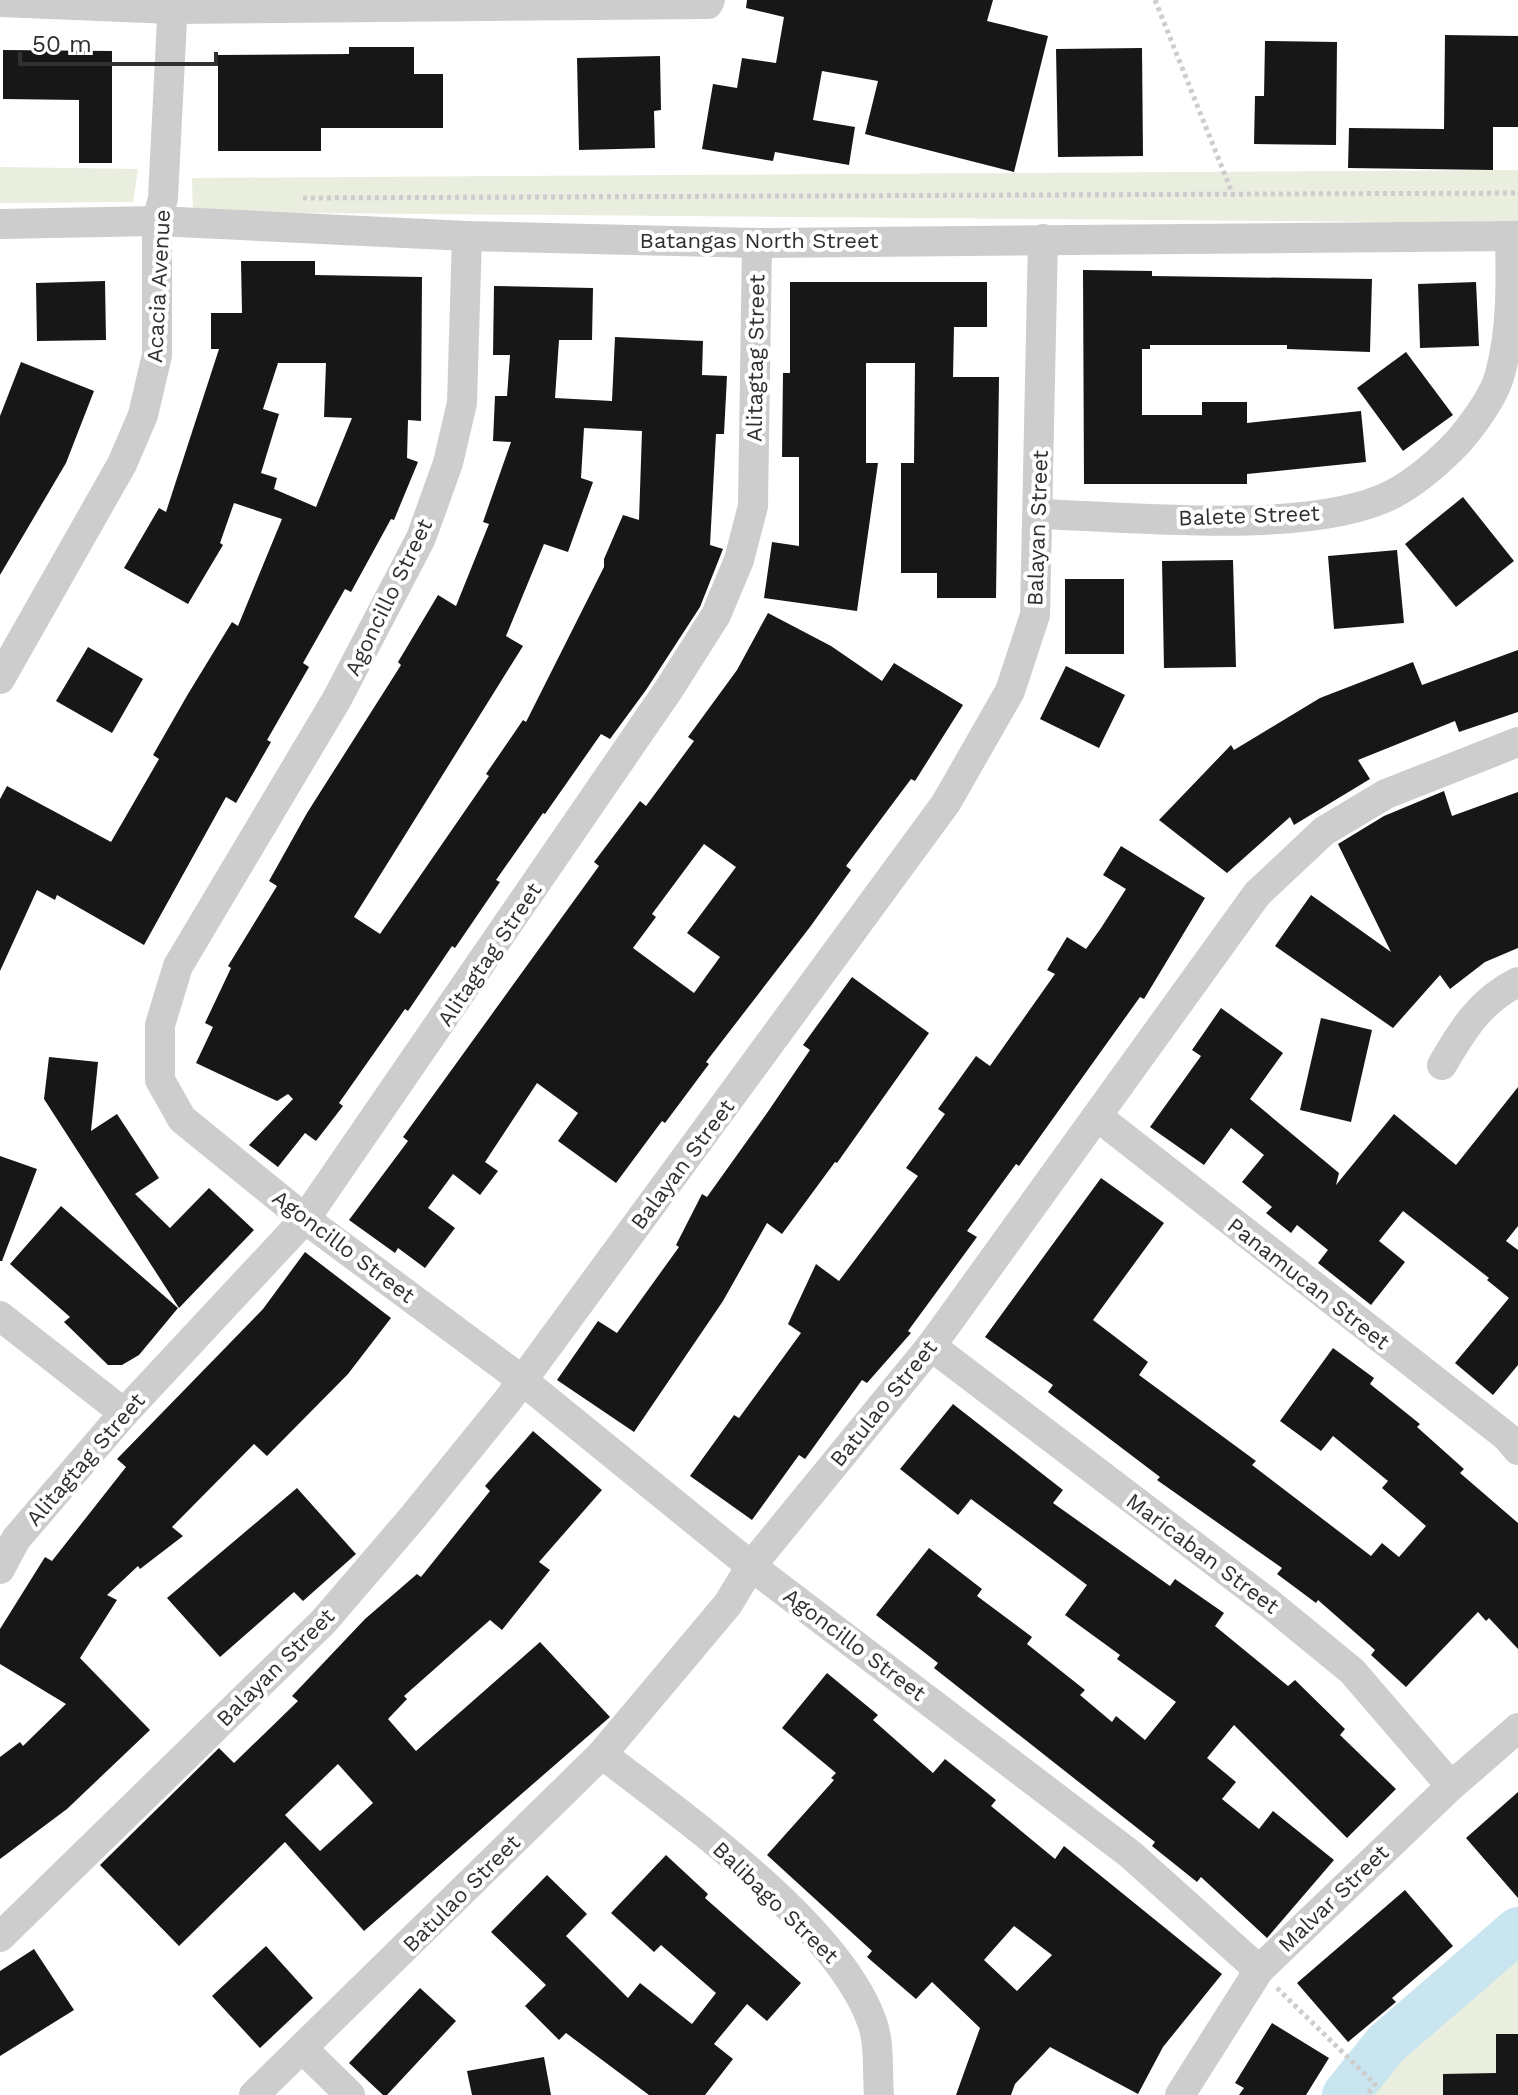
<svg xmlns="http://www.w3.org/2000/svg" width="1518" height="2095" viewBox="0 0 1518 2095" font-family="'Work Sans',sans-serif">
<rect width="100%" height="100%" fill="#fff"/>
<!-- green -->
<g fill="#e9eede">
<polygon points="0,167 138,169 133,202 0,203"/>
<polygon points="1518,170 1518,223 193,212 192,178"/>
<polygon points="1518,1937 1518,2095 1352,2095"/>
</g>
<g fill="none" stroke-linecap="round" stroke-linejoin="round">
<!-- river -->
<polyline stroke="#c9e5ef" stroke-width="46" points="1345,2095 1386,2044 1518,1930"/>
</g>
<!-- building -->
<g fill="#171717" fill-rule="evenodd">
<polygon points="747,0 993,0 987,21 1048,36 1014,172 865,134 878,81 822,71 813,120 855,127 849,165 775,152 773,161 702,149 713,84 737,88 742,58 776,63 784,17 746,8"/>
<polygon points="1445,35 1518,36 1518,127 1493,127 1493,170 1348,168 1349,128 1444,129"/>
<polygon points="1265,41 1337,42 1336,145 1254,144 1255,96 1264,96"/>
<polygon points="349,47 414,47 414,74 443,74 443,128 321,128 321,151 218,151 218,55 349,54"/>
<polygon points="1142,48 1143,156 1058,157 1056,49"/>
<polygon points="3,50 112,51 112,163 79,163 79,100 3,99"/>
<polygon points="660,56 661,110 654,111 655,148 579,150 577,58"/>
<path d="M241,261H315V275L422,277L421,421L408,420L407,458L418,462L394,520L391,519L351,592L345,589L303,663L309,667L267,740L271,742L236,803L226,797L144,945L57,895L55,900L37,890L0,971V799L7,786L111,842L159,759L153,755L188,694L232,622L238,626L282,519L234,503L220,543L223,545L188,604L124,568L159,508L166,512L219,349H211V313H242ZM278,363H326L324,417L352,418L316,507L274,489L277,478L261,473L279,414L263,409Z"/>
<polygon points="1083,270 1152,271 1152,276 1372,279 1370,352 1287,349 1287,345 1150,345 1150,349 1142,349 1142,415 1202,415 1202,402 1247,402 1247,423 1361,411 1366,462 1247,474 1247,484 1084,484"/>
<polygon points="105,281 106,340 37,341 36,283"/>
<polygon points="790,282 987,282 987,327 954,327 953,377 999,377 996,598 937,598 937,573 901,573 901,463 914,463 915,363 866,363 866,463 878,463 857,611 764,598 772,542 799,546 799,457 782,457 783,373 790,373"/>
<polygon points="1476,282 1479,346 1420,348 1418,284"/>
<path d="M494,286L593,288L592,340H559L555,398L612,401L615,337L703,341L702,375L727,376L724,434H716L710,545L723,549L700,607L646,690L610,739L601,734L545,814L543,813L496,880L500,882L455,948L452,946L408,1011L405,1009L339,1103L343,1106L316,1141L305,1133L278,1167L249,1145L293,1099L288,1094L277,1101L196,1063L213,1027L205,1023L231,968L228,966L277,886L269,881L307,813L401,665L398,662L438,595L456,606L489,524L483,522L511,442L493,441L495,396H507L510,355H493ZM584,428L642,431L639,520L623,515L604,559V567L526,722L523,720L486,774L489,776L380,934L354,917L523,646L506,636L544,544L568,552L593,482L581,478Z"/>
<polygon points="1406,352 1453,415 1403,451 1357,388"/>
<polygon points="21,362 94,391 66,463 0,575 0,416"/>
<polygon points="1463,497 1514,561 1456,607 1405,544"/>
<polygon points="1397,550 1404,623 1334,629 1328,556"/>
<polygon points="1233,560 1236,667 1164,668 1162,561"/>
<rect x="1065" y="579" width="59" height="75"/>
<path d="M768,613L831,646L882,681L894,663L963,705L915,781L911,779L846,866L851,870L810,927L706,1062L709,1064L665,1123L662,1121L616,1183L558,1141L578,1113L537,1083L485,1162L498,1171L480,1195L453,1174L428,1208L455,1228L425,1268L398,1248L395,1253L349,1220L408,1141L403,1137L599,866L594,862L640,801L646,806L694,741L688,737L737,670ZM704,844L736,867L687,933L720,957L694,993L633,948L656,917L652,914Z"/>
<polygon points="88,647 143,679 112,733 56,701"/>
<polygon points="1518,650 1518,712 1459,732 1455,721 1358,760 1370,779 1294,825 1290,817 1227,873 1159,820 1231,745 1234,750 1320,698 1413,662 1422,685"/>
<polygon points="1066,666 1125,695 1099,748 1040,719"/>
<polygon points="1444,791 1452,816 1518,792 1518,948 1485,962 1450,989 1440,975 1393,1028 1275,946 1311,895 1391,952 1338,844 1384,816"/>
<polygon points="1121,846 1205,898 1144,999 1140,997 1019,1166 1016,1164 967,1231 977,1237 908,1331 911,1333 867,1383 862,1380 805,1459 799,1455 752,1520 690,1476 734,1415 739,1418 801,1333 788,1324 816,1264 839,1281 918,1176 906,1168 945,1114 938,1109 976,1056 990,1066 1055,974 1047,970 1067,937 1086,949 1101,928 1126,889 1103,875"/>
<polygon points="852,977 929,1033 837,1163 835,1162 782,1234 767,1223 723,1301 634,1432 557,1380 598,1321 617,1333 679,1247 676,1245 702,1194 707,1197 767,1113 810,1050 803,1045"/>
<polygon points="1221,1008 1283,1053 1250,1099 1339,1173 1336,1185 1394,1114 1456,1165 1518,1087 1518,1226 1506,1241 1518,1250 1518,1365 1493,1395 1455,1363 1509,1298 1487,1280 1489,1278 1403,1211 1379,1241 1405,1262 1371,1305 1318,1263 1328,1250 1297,1225 1291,1233 1266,1213 1272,1207 1242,1182 1264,1155 1231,1128 1204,1165 1150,1127 1201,1056 1192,1050"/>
<polygon points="1321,1018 1372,1030 1351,1122 1300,1110"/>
<polygon points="49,1057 98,1062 91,1131 117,1114 159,1178 135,1194 170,1228 209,1188 254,1230 179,1308 44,1099"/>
<polygon points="0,1156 37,1169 2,1261 0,1261"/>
<polygon points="1101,1178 1164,1223 1093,1320 1148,1362 1139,1375 1256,1461 1252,1465 1371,1556 1382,1543 1399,1557 1426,1526 1382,1488 1388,1481 1333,1436 1321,1451 1280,1421 1333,1348 1374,1378 1370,1384 1420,1424 1417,1427 1464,1469 1460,1473 1518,1523 1518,1649 1489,1618 1486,1621 1478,1612 1406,1687 1371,1655 1375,1650 1318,1600 1316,1603 1277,1574 1282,1568 1157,1480 1160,1477 1048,1392 1053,1385 985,1337"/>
<polygon points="61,1206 178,1308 139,1355 122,1365 108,1365 64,1322 70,1317 10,1264"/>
<polygon points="305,1252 391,1318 348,1374 267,1456 254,1444 172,1527 183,1536 140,1569 138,1566 107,1595 117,1600 80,1658 150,1730 67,1809 0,1859 0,1757 20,1742 23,1746 66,1704 0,1664 0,1629 45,1557 52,1561 126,1467 117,1459 263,1309"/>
<polygon points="953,1404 1063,1490 1053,1503 1170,1586 1175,1579 1224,1613 1215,1626 1288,1686 1295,1680 1345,1729 1340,1735 1396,1789 1347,1838 1234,1725 1207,1758 1236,1782 1222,1799 1259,1829 1273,1811 1334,1860 1267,1938 1201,1877 1197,1882 1152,1846 1155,1842 934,1668 938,1663 876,1615 929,1548 982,1589 977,1596 1032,1637 1027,1644 1085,1690 1080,1695 1112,1722 1116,1716 1145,1740 1176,1702 1117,1659 1120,1655 1065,1615 1087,1585 971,1499 958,1515 900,1469"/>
<path d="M533,1431L602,1490L539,1562L550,1570L502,1630L490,1620L404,1696L407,1699L388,1719L416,1751L540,1642L610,1717L364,1931L285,1842L179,1946L100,1865L219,1748L234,1763L298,1701L292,1696L365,1619L417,1574L421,1577L490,1491L485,1486ZM338,1764L373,1803L320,1851L285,1815Z"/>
<polygon points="297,1488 356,1554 303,1601 294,1592 220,1657 167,1598"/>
<path d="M827,1673L878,1715L873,1720L933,1773L945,1759L996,1800L991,1806L1055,1859L1064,1846L1222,1974L1163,2047L1138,2094L1050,2047L1015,2084L1011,2095H956L980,2028L932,1982L916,1999L867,1957L872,1951L767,1855L834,1780L831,1778L836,1773L782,1728ZM1014,1926L1052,1955L1017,1991L984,1960Z"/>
<polygon points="1518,1792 1518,1898 1466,1838"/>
<polygon points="666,1855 708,1894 705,1898 801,1983 767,2021 747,2004 714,2044 733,2059 705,2095 649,2095 566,2033 559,2040 525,2006 546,1985 491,1932 547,1875 587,1914 566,1936 628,1998 640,1983 692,2024 716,1993 661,1945 654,1952 611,1913"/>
<polygon points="1405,1890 1453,1946 1392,1998 1396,2002 1348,2042 1297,1983"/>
<polygon points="266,1946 313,1998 260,2048 212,1996"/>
<polygon points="34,1949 74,2010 0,2056 0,1971"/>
<polygon points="420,1988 456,2021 387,2095 383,2095 349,2063"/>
<polygon points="1272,2023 1329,2058 1306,2095 1239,2095 1244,2088 1235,2083"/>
<polygon points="1496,2034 1518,2034 1518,2095 1443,2095 1443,2074 1496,2073"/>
<polygon points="544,2057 551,2095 472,2095 467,2071"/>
</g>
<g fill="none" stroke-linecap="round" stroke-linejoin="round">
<!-- path -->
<g stroke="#cdcdcd" stroke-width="5" stroke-dasharray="4 4" stroke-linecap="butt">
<polyline points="1155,0 1233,195"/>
<polyline points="303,198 1518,193"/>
<polyline points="1277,1988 1375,2084 1367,2095"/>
</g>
<!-- minor -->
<g stroke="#cdcdcd" stroke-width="30">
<polyline points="0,2 171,9 708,4 710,0"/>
<polyline points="0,224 157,221 467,236 757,243 1518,236"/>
<polyline points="467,236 462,403 448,463 421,538 337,699 178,966 160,1025 160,1080 182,1119 305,1219 522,1380 751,1566 1130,1854 1259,1970"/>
<path d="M1039,514C1134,517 1311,536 1393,494C1419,480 1439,462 1459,441C1474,423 1494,397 1500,374C1512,329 1511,283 1510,236"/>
<polyline points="0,679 122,464 143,415 157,355 157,221 163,198 173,0"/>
<path d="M1442,1065C1463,1029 1480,1001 1518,982"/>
<polyline points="1098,1117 1507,1437 1518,1450"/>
<polyline points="0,1316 124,1413"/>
<polyline points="931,1346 1269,1603 1352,1671 1451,1786"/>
<polyline points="0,1569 16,1539 124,1413 305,1219 669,689 716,615 739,560 753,506 757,243"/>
<path d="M602,1754C683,1817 838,1925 872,2022C880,2043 877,2073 879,2095"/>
<polyline points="0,1937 324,1621 414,1516 508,1400 946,803 1010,691 1035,615 1043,239"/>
<polyline points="303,2049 350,2095"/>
<polyline points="254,2095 602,1754 728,1604 751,1566 931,1346 1257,894 1324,831 1386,794 1518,742"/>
<polyline points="1180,2095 1259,1970 1451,1786 1518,1728"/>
</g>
</g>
<g text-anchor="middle" stroke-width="8" stroke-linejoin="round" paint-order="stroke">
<!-- street labels -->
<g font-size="22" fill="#303030" stroke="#fff">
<text x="759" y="248">Batangas North Street</text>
<text transform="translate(158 286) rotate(-87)" y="8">Acacia Avenue</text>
<text transform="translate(755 358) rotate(-89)" y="8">Alitagtag Street</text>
<text transform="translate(1249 515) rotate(-2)" y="8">Balete Street</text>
<text transform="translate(1037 528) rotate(-88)" y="8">Balayan Street</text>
<text transform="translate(388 597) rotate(-64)" y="8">Agoncillo Street</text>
<text transform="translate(489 954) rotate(-56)" y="8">Alitagtag Street</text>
<text transform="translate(682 1164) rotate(-53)" y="8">Balayan Street</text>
<text transform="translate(344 1246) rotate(37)" y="8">Agoncillo Street</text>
<text transform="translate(1309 1283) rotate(38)" y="8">Panamucan Street</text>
<text transform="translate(883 1403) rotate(-51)" y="8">Batulao Street</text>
<text transform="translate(85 1459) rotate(-49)" y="8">Alitagtag Street</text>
<text transform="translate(1203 1553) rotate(37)" y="8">Maricaban Street</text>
<text transform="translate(855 1644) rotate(37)" y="8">Agoncillo Street</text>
<text transform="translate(275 1667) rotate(-45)" y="8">Balayan Street</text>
<text transform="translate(461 1893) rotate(-45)" y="8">Batulao Street</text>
<text transform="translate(1333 1898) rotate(-44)" y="8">Malvar Street</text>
<text transform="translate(776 1902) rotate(44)" y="8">Balibago Street</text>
</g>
</g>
<!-- scale -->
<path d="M20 52v12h196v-12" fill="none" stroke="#303030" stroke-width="4"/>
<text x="32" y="52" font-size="24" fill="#303030" stroke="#ffffff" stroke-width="6" paint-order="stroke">50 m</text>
</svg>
